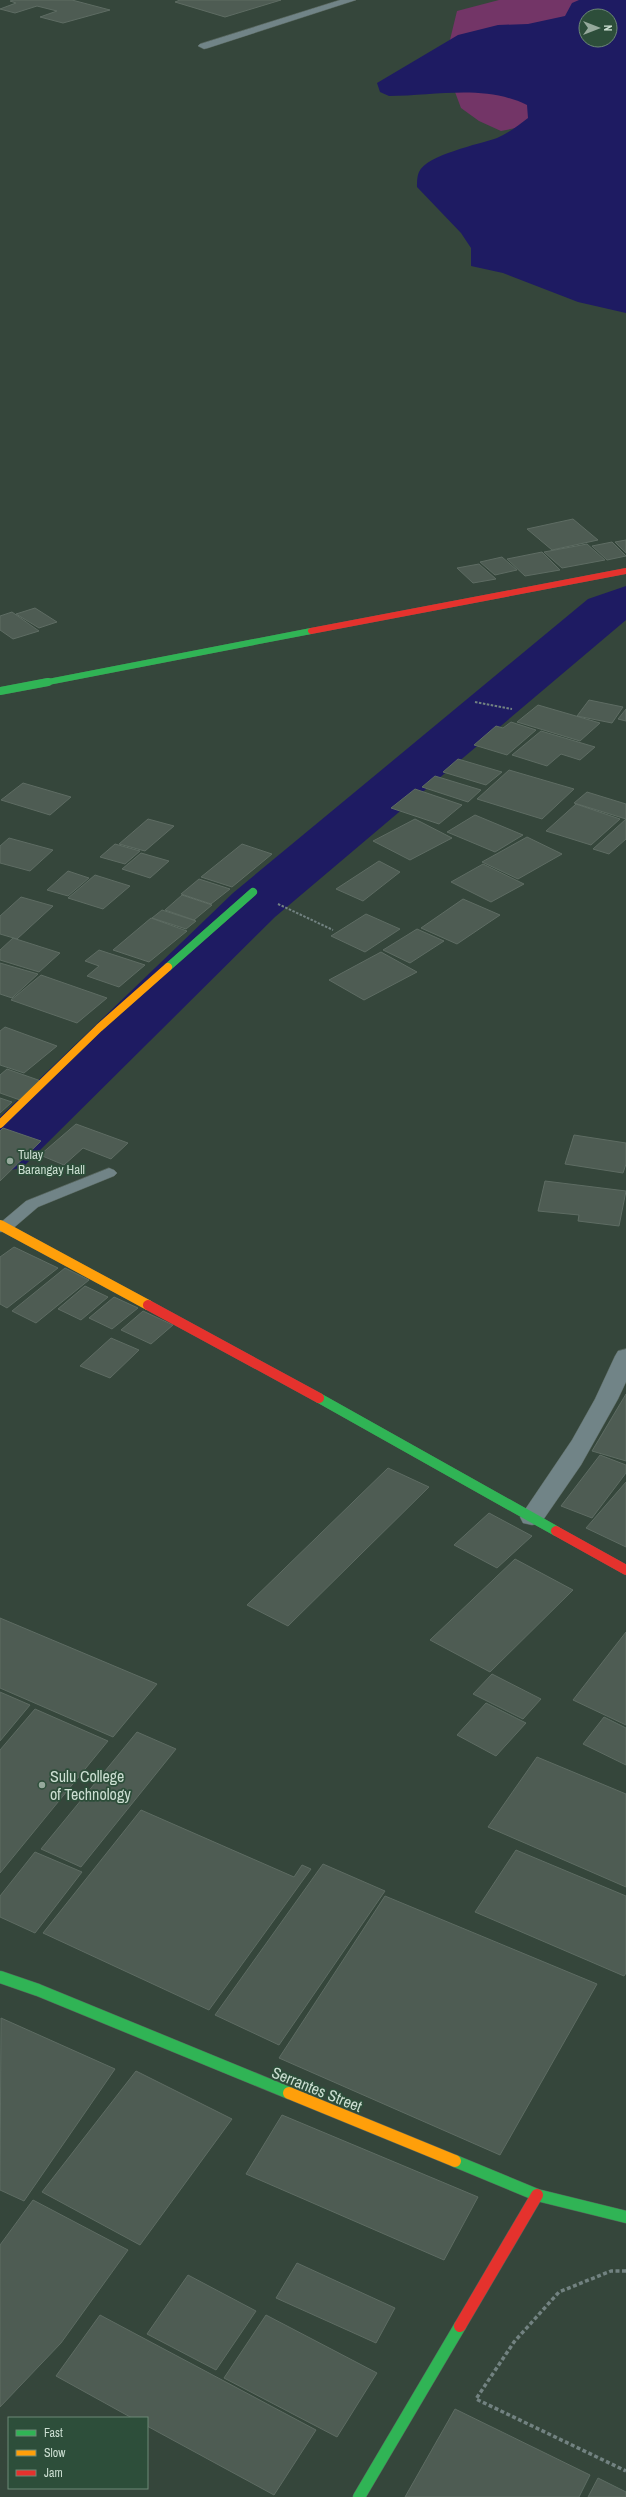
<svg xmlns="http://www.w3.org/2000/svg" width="626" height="2497" viewBox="0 0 626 2497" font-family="'Archivo Narrow',sans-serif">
<rect width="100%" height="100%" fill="#35463b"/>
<!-- green -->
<path fill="#733567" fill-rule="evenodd" d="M499,0H626V133L535,124L501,131L479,121L461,108L455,92L448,48L457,11ZM586,16H610V40H586Z"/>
<!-- water -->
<path fill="#1e1b62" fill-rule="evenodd" d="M579,0H626V313L578,302L503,273L471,266V248L461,233L417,187C417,183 417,176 419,172C426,155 480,144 497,138C508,133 518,126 528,118L527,105C484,84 435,96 389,96L380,92L377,83L458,35L498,25L528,24L565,16L572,3ZM586,16H610V40H586Z"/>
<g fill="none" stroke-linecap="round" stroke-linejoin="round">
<!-- river -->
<polygon fill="#1e1b62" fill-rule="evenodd" points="626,586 626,620 275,917 23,1167 0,1173 0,1117 233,893 588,599"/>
</g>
<!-- building -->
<g fill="#4e5c53" stroke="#5e6c63">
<polygon points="14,0 72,0 110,10 63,23 40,17 57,11 37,6 15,13 0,9 16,3 10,1"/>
<polygon points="180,0 281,0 225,17 175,2"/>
<polygon points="573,519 598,540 552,550 527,529"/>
<polygon points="626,540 626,553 615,542"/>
<polygon points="612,542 626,556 607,560 592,546"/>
<polygon points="587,544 605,560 562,568 544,552"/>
<polygon points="542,552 560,570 525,576 507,559"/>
<polygon points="502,557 517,570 495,575 480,562"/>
<polygon points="479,564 496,579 473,583 457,568"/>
<polygon points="35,608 57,622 39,628 16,614"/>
<polygon points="12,612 39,631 13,639 0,630 0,616"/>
<polygon points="589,700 623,707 612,723 577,716"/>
<polygon points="538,705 600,723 580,741 517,722"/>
<polygon points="626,709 626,721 618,719"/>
<polygon points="511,722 536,730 507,755 474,745 496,726 503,728"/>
<polygon points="541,731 595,747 580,760 561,754 547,766 512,755"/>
<polygon points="458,759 502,772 486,785 443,772"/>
<polygon points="509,770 574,789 542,819 477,799"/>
<polygon points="435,776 481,790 468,802 422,787"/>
<polygon points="23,783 71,797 50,815 1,800"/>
<polygon points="415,789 462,805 439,824 391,808"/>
<polygon points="587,792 626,804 626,839 609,854 593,849 626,819 574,803"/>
<polygon points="576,804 620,819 591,845 546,831"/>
<polygon points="475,815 523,835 495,852 447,832"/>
<polygon points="148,819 174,826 145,851 119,844"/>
<polygon points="415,819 452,838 410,860 373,841"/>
<polygon points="527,837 562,854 518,879 482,862"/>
<polygon points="9,838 53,850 30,871 0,863 0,846"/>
<polygon points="115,844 140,851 125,864 100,857"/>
<polygon points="242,844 272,854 232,887 201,877"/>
<polygon points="141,853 169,861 150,878 122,869"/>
<polygon points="379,861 400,872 363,901 336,889"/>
<polygon points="483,864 524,884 491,902 451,882"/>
<polygon points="68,871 89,878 68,896 47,890"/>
<polygon points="95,875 130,886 103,909 68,898"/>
<polygon points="199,879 230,889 211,904 181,894"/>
<polygon points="182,895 212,905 194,920 165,910"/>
<polygon points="21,897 53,906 17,939 0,934 0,916"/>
<polygon points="463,899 500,915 457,944 421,928"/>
<polygon points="162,910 196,921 186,929 152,918"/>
<polygon points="366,914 400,929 365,952 331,936"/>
<polygon points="151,918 187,931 149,962 113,950"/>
<polygon points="417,929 444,941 410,963 383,950"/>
<polygon points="13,938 60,953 39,972 0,960 0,950"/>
<polygon points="99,950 145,965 119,987 87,976 99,966 85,961"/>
<polygon points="381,952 417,972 364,1000 329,980"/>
<polygon points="0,963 38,974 12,998 0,994"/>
<polygon points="41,975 107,998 77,1023 11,1000"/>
<polygon points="5,1027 57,1046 24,1073 0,1065 0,1031"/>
<polygon points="7,1069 41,1081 20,1100 0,1093 0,1075"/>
<polygon points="0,1098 12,1102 0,1113"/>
<polygon points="76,1124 128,1143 111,1159 83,1148 64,1165 40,1155"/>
<polygon points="3,1128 41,1141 0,1181 0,1131"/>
<polygon points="574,1135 626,1143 626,1164 623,1173 565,1164"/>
<polygon points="545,1181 626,1191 619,1226 578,1221 579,1215 538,1211"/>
<polygon points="14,1247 58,1268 7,1308 0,1304 0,1257"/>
<polygon points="65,1268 89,1280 36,1323 12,1311"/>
<polygon points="85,1286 108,1297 81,1320 58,1309"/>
<polygon points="114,1297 138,1308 112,1329 89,1318"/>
<polygon points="143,1311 173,1325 151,1344 121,1330"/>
<polygon points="111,1338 139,1350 110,1378 80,1366"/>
<polygon points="626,1394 626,1461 592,1451"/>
<polygon points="600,1455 626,1465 626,1473 592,1518 561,1506"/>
<polygon points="388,1468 429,1487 288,1626 247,1605"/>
<polygon points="626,1482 626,1547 586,1528"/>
<polygon points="489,1513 532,1536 497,1568 454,1545"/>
<polygon points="515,1559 573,1590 490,1672 430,1640"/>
<polygon points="0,1618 157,1684 113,1737 0,1688"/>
<polygon points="626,1632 626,1725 573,1700"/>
<polygon points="492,1674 541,1699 523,1719 473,1694"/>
<polygon points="0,1692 30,1705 0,1741"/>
<polygon points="486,1703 526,1723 496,1756 457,1735"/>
<polygon points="35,1709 108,1741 0,1873 0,1750"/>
<polygon points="604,1717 626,1728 626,1765 583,1744"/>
<polygon points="137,1732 176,1749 81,1867 41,1849"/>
<polygon points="537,1757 626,1794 626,1887 488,1827"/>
<polygon points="141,1810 294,1877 302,1865 311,1869 209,2010 43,1933"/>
<polygon points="516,1850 626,1896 626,1973 624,1976 475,1912"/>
<polygon points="35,1852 82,1872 35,1933 0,1917 0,1896"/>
<polygon points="323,1864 385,1891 279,2045 215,2015"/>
<polygon points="385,1896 597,1984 500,2155 279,2058"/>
<polygon points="1,2018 115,2069 24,2201 0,2190"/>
<polygon points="136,2071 232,2119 140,2245 42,2192"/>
<polygon points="282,2115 478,2197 444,2260 246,2174"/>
<polygon points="33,2200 128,2250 61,2343 0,2407 0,2245"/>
<polygon points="297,2263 395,2308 376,2343 276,2298"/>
<polygon points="188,2275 256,2311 216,2370 147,2334"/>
<polygon points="100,2315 316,2430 274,2495 147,2426 147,2418 132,2418 56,2376"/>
<polygon points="266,2315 377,2373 337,2437 224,2378"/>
<polygon points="455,2409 590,2475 579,2497 405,2497"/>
<polygon points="598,2478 626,2492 626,2497 588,2497"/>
</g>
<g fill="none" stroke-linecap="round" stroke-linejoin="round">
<defs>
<polygon id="lane" points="109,1168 114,1170 117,1173 114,1176 38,1207 10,1231 0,1232 0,1223 26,1201"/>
<g id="street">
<polygon points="340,0 356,0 208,48 204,49 198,46 200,44"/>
<polygon points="626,1349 626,1382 618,1399 581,1465 541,1523 532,1525 523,1523 520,1517 572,1440 595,1399 615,1356 618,1351"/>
</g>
<polyline id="fast-far3" points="43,683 311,631"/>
<g id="fast-far2">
<polyline points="0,691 48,682"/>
<polyline points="168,967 253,892"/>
</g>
<polyline id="fast-far1" points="319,1398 556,1531"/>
<g id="fast">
<polyline points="0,1977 38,1990 289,2093"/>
<polyline points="455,2161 537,2195 626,2217"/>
<polyline points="359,2497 460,2326"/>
</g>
<polyline id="slow-far2" points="0,1124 99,1028 168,967"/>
<polyline id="slow-far1" points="0,1225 148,1305"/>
<polyline id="slow" points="289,2093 455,2161"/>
<polyline id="jam-far2" points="311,631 626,571"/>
<g id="jam-far1">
<polyline points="148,1305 319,1398"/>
<polyline points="556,1531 626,1570"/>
</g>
<polyline id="jam" points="460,2326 537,2195"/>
</defs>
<!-- lane casing -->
<use href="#lane" stroke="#55635a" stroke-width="1"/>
<!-- street casing -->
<use href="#street" stroke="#55635a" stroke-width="1"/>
<!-- fast-far3 casing -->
<use href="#fast-far3" stroke="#55635a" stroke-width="6"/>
<!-- fast-far2 casing -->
<use href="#fast-far2" stroke="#55635a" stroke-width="8"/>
<!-- fast-far1 casing -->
<use href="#fast-far1" stroke="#55635a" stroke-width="10"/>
<!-- fast casing -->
<use href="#fast" stroke="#55635a" stroke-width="13"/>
<!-- slow-far2 casing -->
<use href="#slow-far2" stroke="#55635a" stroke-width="8"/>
<!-- slow-far1 casing -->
<use href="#slow-far1" stroke="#55635a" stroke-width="10"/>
<!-- slow casing -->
<use href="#slow" stroke="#55635a" stroke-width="13"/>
<!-- jam-far2 casing -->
<use href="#jam-far2" stroke="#55635a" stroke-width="6"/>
<!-- jam-far1 casing -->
<use href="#jam-far1" stroke="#55635a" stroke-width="10"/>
<!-- jam casing -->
<use href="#jam" stroke="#55635a" stroke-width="13"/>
<!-- path-far1 -->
<g stroke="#728281" stroke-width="2" stroke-dasharray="2.5 1.5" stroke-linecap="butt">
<polyline points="475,702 512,709"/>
<polyline points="278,904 333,930"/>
</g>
<!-- path -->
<polyline stroke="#728281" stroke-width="3.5" stroke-dasharray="4 2.5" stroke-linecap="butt" points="626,2271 611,2271 559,2292 514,2342 476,2399 626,2471"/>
<!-- lane -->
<use href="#lane" fill="#718487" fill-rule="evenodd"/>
<!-- street -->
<use href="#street" fill="#718487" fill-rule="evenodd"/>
<!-- fast-far3 -->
<use href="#fast-far3" stroke="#30b455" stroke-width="6"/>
<!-- fast-far2 -->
<use href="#fast-far2" stroke="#30b455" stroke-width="8"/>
<!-- fast-far1 -->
<use href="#fast-far1" stroke="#30b455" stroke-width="10"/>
<!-- fast -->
<use href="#fast" stroke="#30b455" stroke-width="12"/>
<!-- slow-far2 -->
<use href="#slow-far2" stroke="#ff9f0a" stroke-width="8"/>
<!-- slow-far1 -->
<use href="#slow-far1" stroke="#ff9f0a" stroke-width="10"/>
<!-- slow -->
<use href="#slow" stroke="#ff9f0a" stroke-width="12"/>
<!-- jam-far2 -->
<use href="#jam-far2" stroke="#e5322d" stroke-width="6"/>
<!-- jam-far1 -->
<use href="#jam-far1" stroke="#e5322d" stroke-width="10"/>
<!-- jam -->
<use href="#jam" stroke="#e5322d" stroke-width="12"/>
</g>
<!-- markers -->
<g fill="#96a99c" stroke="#2d4e3a" stroke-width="1.5">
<circle cx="10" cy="1161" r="4"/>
<circle cx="42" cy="1785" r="4"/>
</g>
<g text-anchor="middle" stroke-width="3.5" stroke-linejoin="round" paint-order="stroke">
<!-- poi labels -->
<g font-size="13" fill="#cbded1" stroke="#2d4e3a" text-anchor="start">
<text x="18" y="1159">Tulay<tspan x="18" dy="15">Barangay Hall</tspan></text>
</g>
<!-- near-poi labels -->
<g font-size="16" fill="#cbded1" stroke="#2d4e3a" text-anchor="start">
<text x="50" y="1782">Sulu College<tspan x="50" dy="18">of Technology</tspan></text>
</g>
<!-- near-street labels -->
<g font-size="16" fill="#cbded1" stroke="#2d4e3a">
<text transform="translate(317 2089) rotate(22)" y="6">Serrantes Street</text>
</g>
</g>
<!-- legend -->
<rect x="8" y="2417" width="140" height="72" fill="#2d4e3a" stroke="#6c8876"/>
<rect x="16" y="2430" width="20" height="6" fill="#30b455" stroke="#6c8876"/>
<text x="44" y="2437" font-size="12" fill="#cbded1">Fast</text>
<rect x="16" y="2450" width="20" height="6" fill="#ff9f0a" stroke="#6c8876"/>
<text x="44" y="2457" font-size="12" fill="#cbded1">Slow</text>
<rect x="16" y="2470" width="20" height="6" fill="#e5322d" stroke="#6c8876"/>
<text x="44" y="2477" font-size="12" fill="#cbded1">Jam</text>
<!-- north arrow -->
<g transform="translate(598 28) rotate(90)"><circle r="19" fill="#2d4e3a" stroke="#6c8876"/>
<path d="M0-3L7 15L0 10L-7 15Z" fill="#96a99c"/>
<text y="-6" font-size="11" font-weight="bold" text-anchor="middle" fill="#cbded1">N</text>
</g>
</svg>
